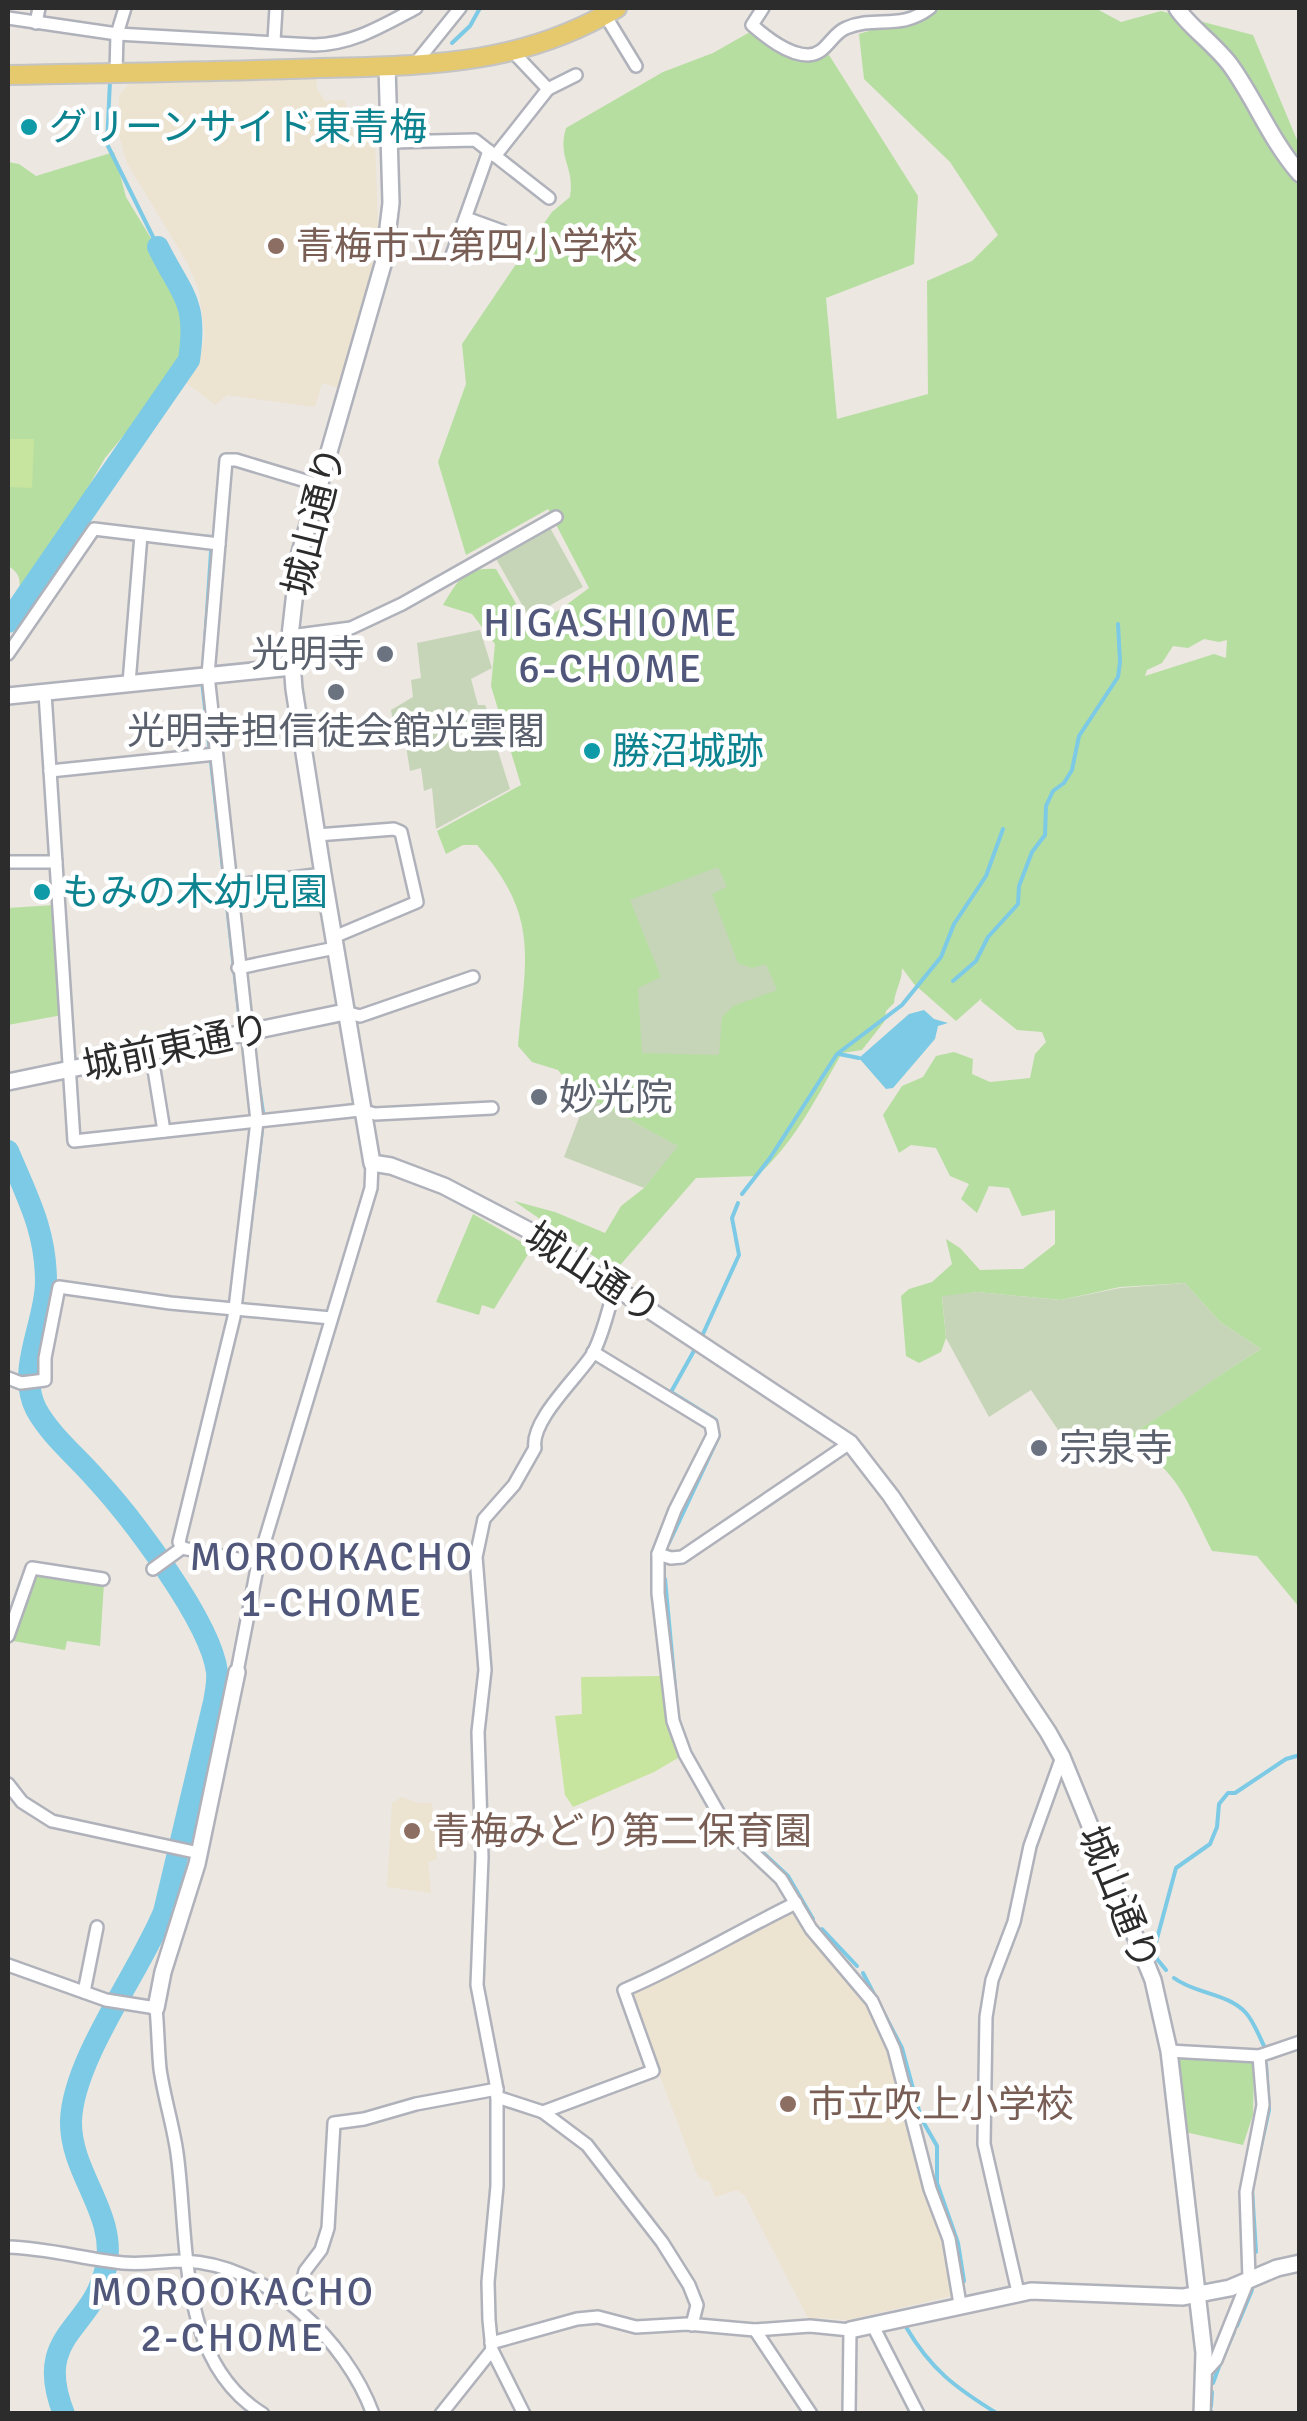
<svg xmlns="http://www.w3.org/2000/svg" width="1307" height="2421" viewBox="0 0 1307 2421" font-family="Signika,'Noto Sans JP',sans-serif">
<rect width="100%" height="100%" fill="#ece7e0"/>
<!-- education -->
<g fill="#ece3d1">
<polygon points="316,79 317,89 325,101 345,100 355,141 375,140 378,228 368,288 339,388 322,383 315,407 227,395 215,405 187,383 200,357 205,336 199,291 188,264 127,163 119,135 119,95 129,84"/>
<polygon points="402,1797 417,1803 432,1803 437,1859 428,1862 431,1893 387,1887 392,1803"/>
<polygon points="788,1912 796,1914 807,1933 869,2006 889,2051 943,2236 955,2292 951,2296 849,2320 818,2318 810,2322 745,2196 737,2190 715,2197 710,2182 698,2177 630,1996 632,1991 680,1971 721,1944"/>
</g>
<!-- green -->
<g fill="#b6dea1" fill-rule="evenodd">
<path d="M943,8H1095L1121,22L1161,11L1253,35L1300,147L1299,1607L1257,1556L1212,1551C1185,1498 1178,1468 1123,1439C1170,1411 1213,1378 1261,1349L1220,1322L1185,1283L1120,1287L1061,1300L977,1292L942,1297L946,1338L941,1352L919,1363L906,1356L901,1296L909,1289L932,1282L952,1264L946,1239L960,1248L980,1270L1023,1269L1055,1244V1210L1022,1216L1009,1188L989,1186L977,1213L961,1199L969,1184L950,1176L936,1148L911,1145L899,1153L883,1115L902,1086L923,1077L936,1056L954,1052L973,1059L972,1074L990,1082L1030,1078L1035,1054L1046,1042L1042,1032L1017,1030L981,1001L982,998L956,1021L914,984L902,968C902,982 895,990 894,1003L886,1011L884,1022L862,1050L842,1053C816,1098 796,1141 757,1176L696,1178L615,1271L514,1201L555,1212L605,1233L621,1206L644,1188L677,1146L573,1089L558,1070L532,1062L518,1046C525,959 541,917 477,845H463L446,854L437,831L521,785L491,686L495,644L472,614L443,605C458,580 465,567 496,569L528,624L558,611L589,588L548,509L466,555L438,462L466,384L462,344L537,233L552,212L570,197C575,166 557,159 566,128L663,72L713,53L750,32L801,59L829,55L918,196L914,264L826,298L837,419L928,394L927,281L972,261L998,235L950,162L864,79L859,34ZM1204,639L1219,642L1227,640L1226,658L1214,654L1145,676L1147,670L1162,663L1173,646L1188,648Z"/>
<path d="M114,152L126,197L193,308L194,333L187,359L105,458L25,596L19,592C21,579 19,572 8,566V162L19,164L36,176Z"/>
<polygon points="54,905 62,1015 8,1025 8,908"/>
<polygon points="473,1214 532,1248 494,1309 482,1305 479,1315 436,1302"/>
<polygon points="40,1571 104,1583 100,1646 67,1641 65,1650 13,1641 35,1574"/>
<polygon points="1182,2056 1251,2059 1254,2064 1253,2115 1243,2145 1185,2132 1177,2061"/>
</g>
<!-- cemetery -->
<g fill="#c6d5b8">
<polygon points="549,526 583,587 529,617 495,557"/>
<polygon points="480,630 492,668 471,679 478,705 485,705 495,730 492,732 510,789 436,829 432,788 424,791 421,768 410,771 403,727 394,728 391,710 413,697 411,680 421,678 417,643"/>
<polygon points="718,867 727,887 712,894 738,963 752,968 766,964 777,990 733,1006 722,1017 719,1055 642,1053 638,988 661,977 630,900"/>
<polygon points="587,1097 678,1146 644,1188 564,1157"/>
<path d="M1185,1283L1220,1322L1261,1349C1206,1382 1157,1424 1098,1451L1067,1443L1031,1390L989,1417L946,1338L942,1296L977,1292L1061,1300L1120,1288Z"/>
</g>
<!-- pitch -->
<g fill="#c7e59e">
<polygon points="8,439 34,439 32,488 8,487"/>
<polygon points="662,1676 666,1716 678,1758 654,1772 573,1807 565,1795 555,1716 582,1714 581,1677"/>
</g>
<!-- water -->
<polygon fill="#7ccae5" points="924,1010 934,1019 948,1023 938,1026 935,1039 893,1088 886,1089 859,1058 909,1014"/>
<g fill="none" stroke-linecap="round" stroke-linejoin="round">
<!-- stream -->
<g stroke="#7ccae5" stroke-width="4">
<polyline points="452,43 470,26 480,8"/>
<polyline points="110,81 107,144 158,247"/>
<polyline points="197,536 212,537 203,672"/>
<polyline points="202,681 240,1022"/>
<polyline points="953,981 976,961 988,937 1018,904 1019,886 1032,852 1045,835 1046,806 1053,791 1064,783 1072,770 1079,736 1118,677 1120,662 1118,624"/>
<polyline points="839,1054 859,1058"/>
<polyline points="259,1086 263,1112"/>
<polyline points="742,1194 770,1158 837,1054 902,1005 941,957 954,924 986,876 1003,829"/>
<polyline points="254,1199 262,1130"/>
<polyline points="241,1302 252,1213"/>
<polyline points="703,1334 739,1255 732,1218 738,1203"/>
<polyline points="695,1349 671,1392 716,1420"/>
<polyline points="669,1543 719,1436"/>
<polyline points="665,1579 676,1698"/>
<polyline points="742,1833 788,1876 813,1919"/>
<polyline points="822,1929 857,1966"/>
<polyline points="1166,1970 1157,1959 1155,1946 1176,1868 1210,1844 1217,1827 1219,1804 1228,1793 1235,1793 1286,1759 1300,1755"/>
<polyline points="863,1973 902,2048 921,2118 937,2146 937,2183 958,2243 964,2281"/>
<path d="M1174,1978C1195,1994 1228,1993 1246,2013C1254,2022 1259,2036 1265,2048"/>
<polyline points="1258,2159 1269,2110 1266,2064"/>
<polyline points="1252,2189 1256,2252"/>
<polyline points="1237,2326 1252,2290"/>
<path d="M906,2327C931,2370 956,2388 998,2414"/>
<polyline points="1224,2355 1234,2332"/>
<polyline points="1213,2383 1220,2364"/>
<polyline points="1211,2406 1212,2392"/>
<polyline points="1210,2414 1211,2411"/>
</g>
<!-- river -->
<g stroke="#7ccae5" stroke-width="22">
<path d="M8,622L189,360C198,300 182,296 158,247"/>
<path d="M8,1151C27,1197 46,1230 46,1282C46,1322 16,1370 36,1409C50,1435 76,1456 96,1479C131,1517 211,1622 217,1672C218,1682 216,1692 214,1702L164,1912C139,1973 73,2059 71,2121C70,2174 118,2214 106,2268C92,2331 32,2334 64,2414"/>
</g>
<defs>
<g id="street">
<path d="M763,8L752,25C766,37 788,55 808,55C826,55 831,34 846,28C876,15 900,31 930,8"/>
<polyline points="605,15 636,66"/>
<path d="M8,18L117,34L314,45C353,44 382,26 416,8"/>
<polyline points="36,23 39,8"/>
<polyline points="274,41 276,8"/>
<polyline points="514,53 548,89"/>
<polyline points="414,65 460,8"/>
<polyline points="116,73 117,34 125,8"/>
<polyline points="391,142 475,140 549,198"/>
<polyline points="495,156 548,89 576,75"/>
<polyline points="466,218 502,231"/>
<polyline points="452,255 489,151"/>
<polyline points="290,636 351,628 402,604 556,517"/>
<polyline points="8,654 94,529 219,544"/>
<polyline points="129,683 141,535"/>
<polyline points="45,693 74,1141 360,1110 375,1114 492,1108"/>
<polyline points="50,771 216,754"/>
<polyline points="317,835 394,829 401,832 417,902 334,937"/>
<polyline points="8,862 56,862"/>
<polyline points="229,886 323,874"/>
<polyline points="238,968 335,948"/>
<polyline points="345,1012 360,1016 473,977"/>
<polyline points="151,1051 164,1131"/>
<polyline points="593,1352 711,1424 713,1435 675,1510 658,1554 658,1593 673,1721 685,1754 727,1828 781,1879 811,1929 872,2001 894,2049 930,2189 949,2239 960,2304"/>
<polyline points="8,1378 21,1383 45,1380 45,1358 59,1287 170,1303 331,1318"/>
<polyline points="182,1548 258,1563"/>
<polyline points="658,1554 671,1558 682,1557 850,1443"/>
<polyline points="153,1569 182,1548 179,1542 234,1317 257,1121 208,675 226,460 236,460 319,485"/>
<polyline points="8,1636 32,1568 103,1579"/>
<polyline points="237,1672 258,1563 371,1188 372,1163"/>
<polyline points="8,1784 22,1802 52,1821 199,1853"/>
<path d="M8,1965L106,2000L156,2008C158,2028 158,2049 160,2069C164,2097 173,2125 177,2153C189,2239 176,2361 263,2414"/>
<polyline points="84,1992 97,1927"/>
<polyline points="1169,2051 1259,2056 1300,2042"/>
<polyline points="497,2097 543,2112 587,2145 662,2242 689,2285 697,2305 692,2325"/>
<path d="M543,2112L653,2071L624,1990C683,1965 738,1931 796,1903"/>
<path d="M8,2247C47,2248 84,2259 123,2263C144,2265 163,2261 184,2261C267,2264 346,2340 373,2414"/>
<polyline points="1018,2292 984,2144 986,2017 992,1980 1014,1922 1030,1846 1062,1757"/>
<polyline points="297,2305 305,2271 321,2250 328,2228 334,2123 364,2119 416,2104 497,2089"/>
<polyline points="873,2326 918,2414"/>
<polyline points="755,2330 811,2414"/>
<polyline points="491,2343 577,2319 598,2317 636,2327 687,2324 755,2330 810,2326 850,2330 849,2414"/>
<polyline points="1205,2372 1216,2360 1249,2278 1246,2192 1263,2105 1259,2056"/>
<polyline points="441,2414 492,2350"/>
<path d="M524,2414L492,2350L489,2320L488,2282L497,2186V2089L477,1985L482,1857L478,1732L485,1670L476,1557L484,1519L514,1485L535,1448C530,1421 577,1378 592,1355C603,1336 608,1309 615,1288"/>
</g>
<g id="secondary">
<path d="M1177,8C1188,26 1216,45 1231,66C1256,101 1271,141 1300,174"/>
<polyline points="387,66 391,203 384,261 299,556 290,636 294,689 323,874 372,1163 391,1166 444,1186 530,1231 850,1443 891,1496 1048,1732 1062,1757 1153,1980 1169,2051 1204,2353 1202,2414"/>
<polyline points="8,696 292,667"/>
<polyline points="8,1082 345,1012"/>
<polyline points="156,2008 163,1972 197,1864 237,1672"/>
<polyline points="850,2330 1031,2291 1183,2297 1230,2288 1277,2268 1300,2263"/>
</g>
<path id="primary" d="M8,75C102,73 197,72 291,69C409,65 512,71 617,8"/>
</defs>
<!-- street casing -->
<use href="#street" stroke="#b0b2bb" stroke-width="16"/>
<!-- secondary casing -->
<use href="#secondary" stroke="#b0b2bb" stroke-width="20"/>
<!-- primary casing -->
<use href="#primary" stroke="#c4c4c4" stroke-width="22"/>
<!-- street -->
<use href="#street" stroke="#fff" stroke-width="11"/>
<!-- secondary -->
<use href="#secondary" stroke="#fff" stroke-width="15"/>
<!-- primary -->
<use href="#primary" stroke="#e6c96c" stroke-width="18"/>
</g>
<!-- markers -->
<g fill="#0f9aa8" stroke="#fff" stroke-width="4">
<circle cx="29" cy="127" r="10"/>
<circle cx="592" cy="751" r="10"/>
<circle cx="42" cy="892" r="10"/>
</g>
<g fill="#8d6e63" stroke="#fff" stroke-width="4">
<circle cx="276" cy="246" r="10"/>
<circle cx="412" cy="1831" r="10"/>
<circle cx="788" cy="2104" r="10"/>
</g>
<g fill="#6b7280" stroke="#fff" stroke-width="4">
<circle cx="385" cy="654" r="10"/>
<circle cx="336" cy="692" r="10"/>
<circle cx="539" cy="1097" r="10"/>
<circle cx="1039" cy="1448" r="10"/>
</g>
<g text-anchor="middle" stroke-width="9" stroke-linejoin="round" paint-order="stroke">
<!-- culture labels -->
<g font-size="38" fill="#0d838f" stroke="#fff" text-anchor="start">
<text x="49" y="140">グリーンサイド東青梅</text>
<text x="612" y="764">勝沼城跡</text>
<text x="62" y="905">もみの木幼児園</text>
</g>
<!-- education labels -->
<g font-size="38" fill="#785e54" stroke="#fff" text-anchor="start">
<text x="296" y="259">青梅市立第四小学校</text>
<text x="432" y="1844">青梅みどり第二保育園</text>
<text x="808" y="2117">市立吹上小学校</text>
</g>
<!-- street labels -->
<g font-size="38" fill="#2c2c2c" stroke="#fff">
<text transform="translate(314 521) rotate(-76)" y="13">城山通り</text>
<text transform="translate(176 1047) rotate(-12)" y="13">城前東通り</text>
<text transform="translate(593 1273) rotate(33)" y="13">城山通り</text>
<text transform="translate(1119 1898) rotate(68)" y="13">城山通り</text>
</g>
<!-- worship labels -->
<g font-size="38" fill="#5b616d" stroke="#fff" text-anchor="start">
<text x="365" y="667" text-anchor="end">光明寺</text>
<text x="336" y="744" text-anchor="middle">光明寺担信徒会館光雲閣</text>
<text x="559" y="1110">妙光院</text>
<text x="1059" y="1461">宗泉寺</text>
</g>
<!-- neighbourhood labels -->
<g font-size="40" letter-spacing="2.5" fill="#50577a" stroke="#fff">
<text x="611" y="636">HIGASHIOME<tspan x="611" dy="46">6-CHOME</tspan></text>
<text x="332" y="1570">MOROOKACHO<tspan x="332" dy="46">1-CHOME</tspan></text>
<text x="233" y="2305">MOROOKACHO<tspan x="233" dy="46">2-CHOME</tspan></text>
</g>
</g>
<!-- border -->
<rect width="1307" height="2421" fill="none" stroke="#2c2c2c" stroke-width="20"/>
</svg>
